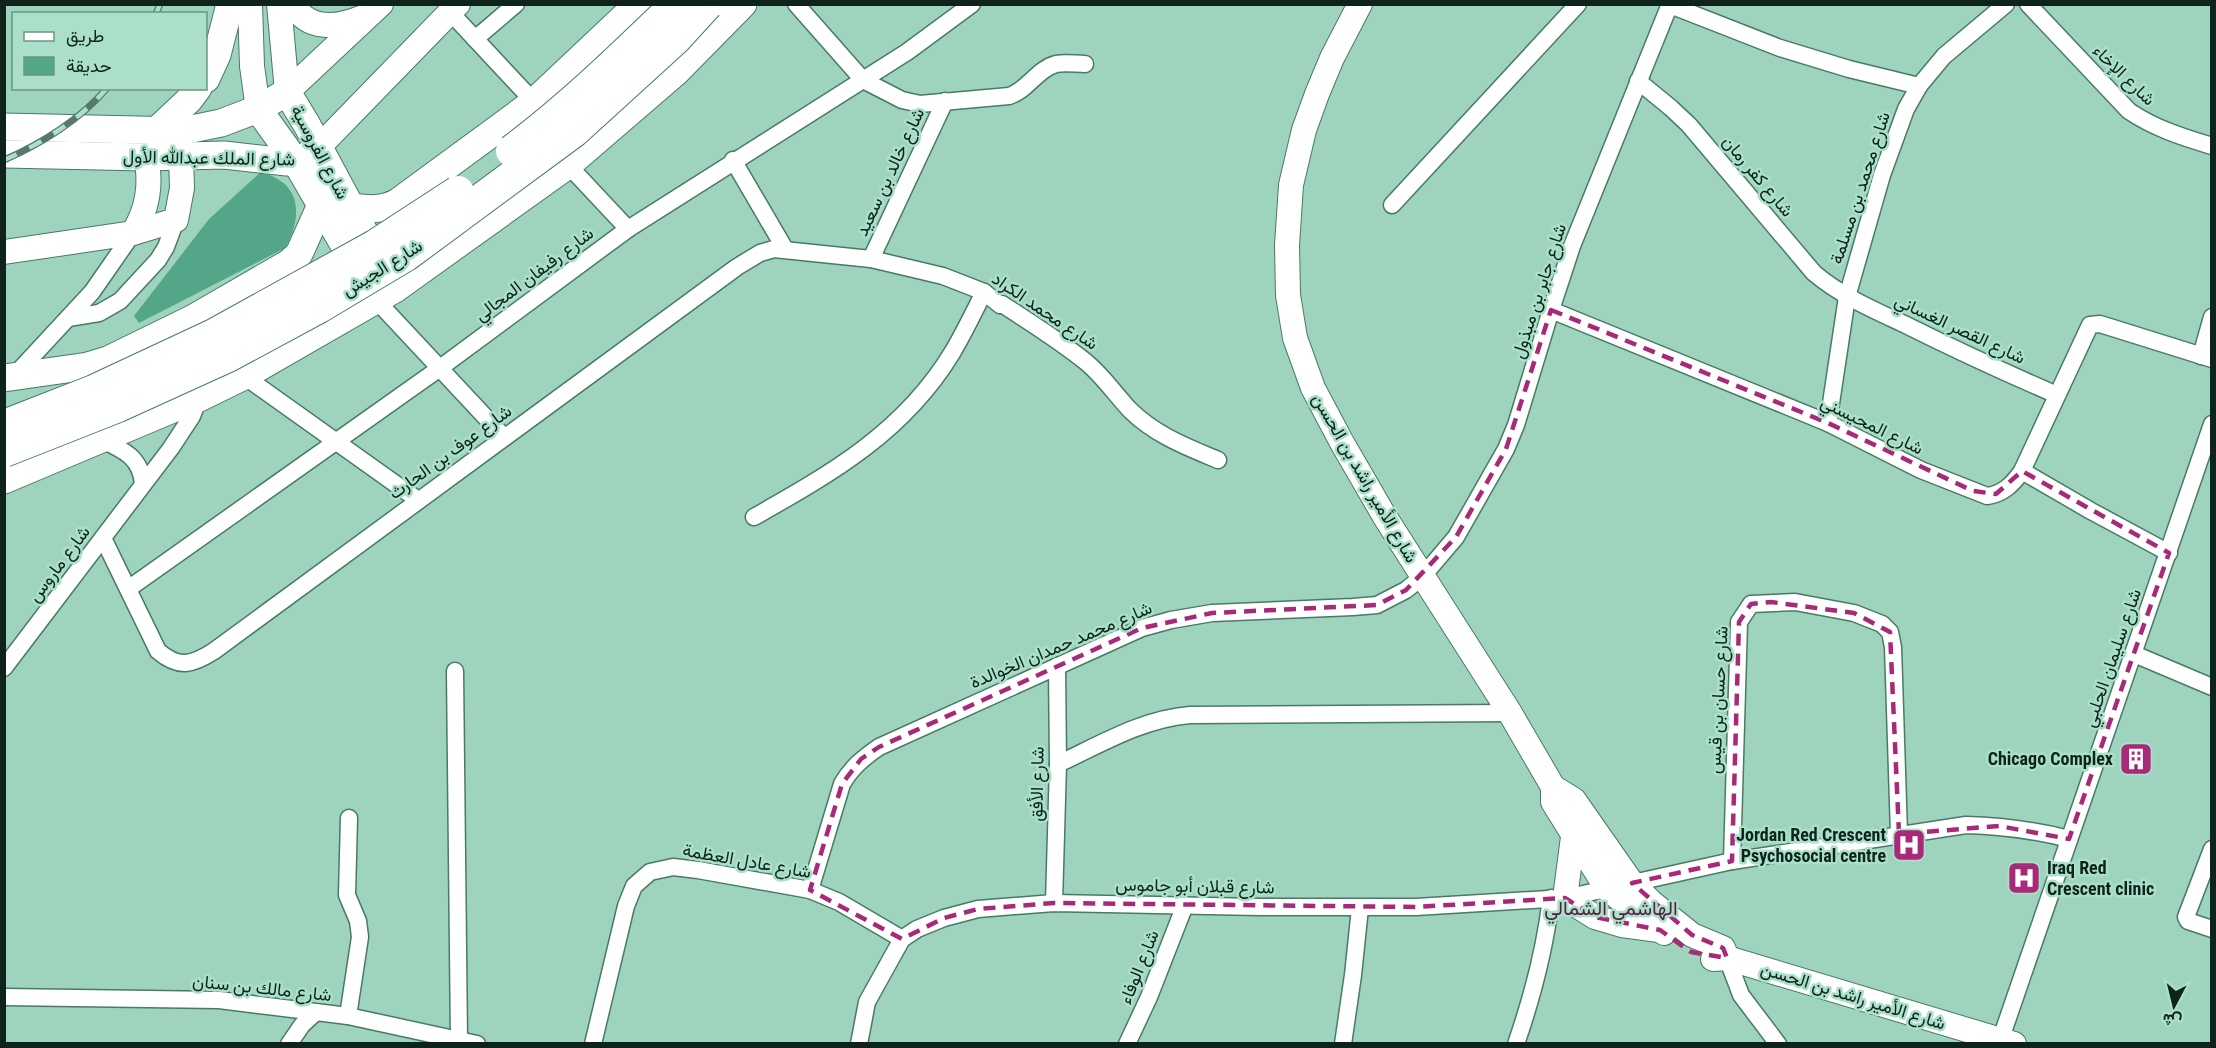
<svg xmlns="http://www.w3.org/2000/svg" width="2216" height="1048" viewBox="0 0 2216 1048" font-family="'Roboto Condensed',Vazirmatn,sans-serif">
<rect width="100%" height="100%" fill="#9ed3bd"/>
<!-- green -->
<path fill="#54a688" d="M262,171C271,176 283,180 289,189C302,206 295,232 285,248L139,323L134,316L209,219Z"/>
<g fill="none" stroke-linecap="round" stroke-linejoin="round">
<defs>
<g id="street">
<path d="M796,4L863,80L902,100L920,104L1009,96C1028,90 1037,69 1056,64C1065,62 1076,64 1085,64"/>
<path d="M2028,4L2129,111C2154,128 2182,137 2212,146"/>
<polyline points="1670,5 1780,48 1849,69 1919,86"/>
<polyline points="451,13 534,102"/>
<polyline points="475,39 516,4"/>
<path d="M1638,81L1671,108L1689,125L1814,273C1841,296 1874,310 1906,325C1956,350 2006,373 2057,395"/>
<polyline points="733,160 785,249"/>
<polyline points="568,165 628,229"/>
<polyline points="1392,205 1578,4"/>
<polyline points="871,259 945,101"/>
<polyline points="376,300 504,437"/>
<path d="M1551,310L1828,423L1921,470L1987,496C2003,494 2013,484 2022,471L2090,325L2100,324L2212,359"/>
<polyline points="68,318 99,313 120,301 158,260 166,247 176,220"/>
<polyline points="2201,356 2212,317"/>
<polyline points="15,375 92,292 133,233"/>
<polyline points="244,376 418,500"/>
<polyline points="1828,423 1847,297 1882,175 1906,109 1919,86 1944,56 2006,4"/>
<path d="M102,440C124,450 141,458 143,484"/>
<polyline points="2022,471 2091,511 2169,553"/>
<path d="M754,517C832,473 904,432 952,353C964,333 974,312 984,292"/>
<path d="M103,538L158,651C179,669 192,665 214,651L737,267L760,253L774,249L871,259L943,276L984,292L1000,305L1002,304C1031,323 1060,341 1086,362C1103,376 1115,394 1130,410C1155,435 1187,447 1218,460"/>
<polyline points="128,589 440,368 628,229 907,52 972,4"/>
<polyline points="2134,654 2212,687"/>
<polyline points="4,668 171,448 192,416 199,398"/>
<polyline points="455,671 459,1041"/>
<path d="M1058,764C1101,744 1142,719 1190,715L1510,713"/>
<polyline points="2212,849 2186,917 2188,921 2212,929"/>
<polyline points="1732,861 1739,622 1751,604 1795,602 1854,613 1882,624 1890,632 1893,647 1899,834"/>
<path d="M810,890L842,784C851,768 863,758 879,747L1142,628L1171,620L1212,613L1353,607L1377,605L1406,590L1422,577L1456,537L1506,449L1516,425L1551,310L1572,246L1670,4"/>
<polyline points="1054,903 1058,764 1057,666"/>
<polyline points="1727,958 1741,995 1778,1044"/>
<polyline points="4,997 219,1000 348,1016 477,1044"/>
<polyline points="348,1016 360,937 358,921 347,895 349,818"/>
<polyline points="289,1044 302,1025 316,1012"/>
<polyline points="593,1044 626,906 634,886 650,872 673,867 698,870 810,890 839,902 902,939"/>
<path d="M859,1044L867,1002L902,939L917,929L944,918L978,909L1054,903L1260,907H1416L1565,898L1732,861L1966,825C2002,826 2034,830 2069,839"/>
<polyline points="1127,1044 1149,997 1185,905"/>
<polyline points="1343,1044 1353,975 1360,908"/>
<path d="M1516,1044C1533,995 1545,949 1551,898"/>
<polyline points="1999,1044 2212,424"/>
</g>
<g id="secondary">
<polyline points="250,4 252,66 258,109"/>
<polyline points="279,4 287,92"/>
<path d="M293,4C308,32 339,27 363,17"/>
<polyline points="1360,4 1332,58 1317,94 1304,130 1291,185 1287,245 1288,295 1295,338 1313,388 1341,441 1385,517 1510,713 1553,787 1574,800 1632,883 1651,902 1692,935 1723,948 1727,958"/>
<polyline points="287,92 381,4"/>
<polyline points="319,147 458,4"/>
<path d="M133,233C148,209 152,185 146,157"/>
<polyline points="4,252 133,233 176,220 182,188 181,156"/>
<polyline points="1553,787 1553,802 1607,889 1664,933"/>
<polyline points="1573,837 1565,898 1595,917 1622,925 1659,930"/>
<polyline points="1713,959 1727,958 2014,1044"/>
</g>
<g id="primary">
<polyline points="206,79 217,55 230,4"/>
<polyline points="258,109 296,162 362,276"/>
<polyline points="4,127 182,131 221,123 258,109 287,92 307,125 383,267"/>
<polyline points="155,132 189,100 198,88"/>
<polyline points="4,154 146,157 224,155 287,162 301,160 319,147"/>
<path d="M349,207C368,209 382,211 398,202L534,102L638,4"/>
<polyline points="4,378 88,366 108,360 192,319 289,263 299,254 321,205"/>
<polyline points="4,480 199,398 244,376 395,289 568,165 676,72 743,4"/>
</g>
</defs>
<!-- street casing -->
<use href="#street" stroke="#487a67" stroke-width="19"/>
<!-- secondary casing -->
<use href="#secondary" stroke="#487a67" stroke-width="26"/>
<!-- primary casing -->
<use href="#primary" stroke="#487a67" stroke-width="29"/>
<!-- street -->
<use href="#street" stroke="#fff" stroke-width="16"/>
<!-- secondary -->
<use href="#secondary" stroke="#fff" stroke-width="24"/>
<!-- primary -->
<use href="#primary" stroke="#fff" stroke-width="27"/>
<defs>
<g id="rail">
<polyline points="156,14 160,4"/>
<path d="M4,160C41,144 81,119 107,88"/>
</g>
</defs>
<!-- rail casing -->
<use href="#rail" stroke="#557a6b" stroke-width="7"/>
<!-- rail -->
<use href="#rail" stroke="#aae0ca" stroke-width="4.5" stroke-dasharray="14" stroke-linecap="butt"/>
<defs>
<g id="highway-bridge">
<path d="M512,151C571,107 624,55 677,4"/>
<polyline points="4,426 94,391 214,335 375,246 458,192"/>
<polyline points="4,451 118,406 228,356 319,307 406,255 574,131 675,39 707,4"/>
</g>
</defs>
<!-- highway-bridge casing -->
<use href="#highway-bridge" stroke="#487a67" stroke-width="34" stroke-linecap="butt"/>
<!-- highway-bridge -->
<use href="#highway-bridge" stroke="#fff" stroke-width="32"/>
</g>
<!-- marked area -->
<path fill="none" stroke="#a82978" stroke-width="4.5" stroke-dasharray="12 8" stroke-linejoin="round" d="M1551,310L1828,423L1973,491L1996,494L2022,471L2169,553L2069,839L1999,826L1899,834L1890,632L1854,613L1771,602L1751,604L1739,622L1732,861L1632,883L1692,935L1723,948L1727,958L1691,952L1660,930L1595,917L1565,898L1416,907L1054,903L978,909L944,918L902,939L810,890L842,784L861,759L879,747L1142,628L1212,613L1377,605L1406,590L1456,537L1506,449Z"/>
<!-- icons -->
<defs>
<symbol id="building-square" viewBox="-11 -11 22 22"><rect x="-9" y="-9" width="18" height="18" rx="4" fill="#a82978" stroke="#aae0ca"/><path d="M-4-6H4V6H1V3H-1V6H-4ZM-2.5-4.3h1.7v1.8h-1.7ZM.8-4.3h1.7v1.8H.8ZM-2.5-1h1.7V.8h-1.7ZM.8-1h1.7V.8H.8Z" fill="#fff"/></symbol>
<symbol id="hospital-square" viewBox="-11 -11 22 22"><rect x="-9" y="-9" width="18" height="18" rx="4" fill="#a82978" stroke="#aae0ca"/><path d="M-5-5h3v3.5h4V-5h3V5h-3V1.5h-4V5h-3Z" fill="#fff"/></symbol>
</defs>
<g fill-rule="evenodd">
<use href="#building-square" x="2117" y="740" width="38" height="38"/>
<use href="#hospital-square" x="1890" y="826" width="38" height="38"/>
<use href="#hospital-square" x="2005" y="859" width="38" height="38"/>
</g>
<g text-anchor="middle" stroke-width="5" stroke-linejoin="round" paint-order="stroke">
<!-- street labels -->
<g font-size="18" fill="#0e231b" stroke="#aae0ca">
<text transform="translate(2124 75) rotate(44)" y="6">شارع الإخاء</text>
<text transform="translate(320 152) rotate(62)" y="6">شارع الفروسية</text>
<text transform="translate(209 158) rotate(1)" y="6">شارع الملك عبدالله الأول</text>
<text transform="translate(890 172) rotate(-65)" y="6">شارع خالد بن سعيد</text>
<text transform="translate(1758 176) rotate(50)" y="6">شارع كفر رمان</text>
<text transform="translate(1860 188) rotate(-72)" y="6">شارع محمد بن مسلمة</text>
<text transform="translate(382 268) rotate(-32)" y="6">شارع الجيش</text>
<text transform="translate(534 274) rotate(-37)" y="6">شارع رفيفان المجالي</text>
<text transform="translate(1539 291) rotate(-72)" y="6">شارع جابر بن مبذول</text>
<text transform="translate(1045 311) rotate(34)" y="6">شارع محمد الكراد</text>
<text transform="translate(1960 329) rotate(25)" y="6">شارع القصر الغساني</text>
<text transform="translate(1872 425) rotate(26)" y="6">شارع المحيسني</text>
<text transform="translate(450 452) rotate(-36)" y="6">شارع عوف بن الحارث</text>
<text transform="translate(1365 478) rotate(60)" y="6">شارع الأمير راشد بن الحسن</text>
<text transform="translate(59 564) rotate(-53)" y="6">شارع ماروس</text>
<text transform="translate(1061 645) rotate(-23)" y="6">شارع محمد حمدان الخوالدة</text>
<text transform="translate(2112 658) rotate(-71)" y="6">شارع سليمان الحلبي</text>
<text transform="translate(1718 700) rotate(-87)" y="6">شارع حسان بن قيس</text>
<text transform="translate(1037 784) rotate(-89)" y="6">شارع الأفق</text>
<text transform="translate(747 861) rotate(10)" y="6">شارع عادل العظمة</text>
<text transform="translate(1195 886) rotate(1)" y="6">شارع قبلان أبو جاموس</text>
<text transform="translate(1139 967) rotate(-68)" y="6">شارع الوفاء</text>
<text transform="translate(262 988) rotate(6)" y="6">شارع مالك بن سنان</text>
<text transform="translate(1853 996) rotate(17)" y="6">شارع الأمير راشد بن الحسن</text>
</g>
<!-- poi labels -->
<g font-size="18" font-weight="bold" fill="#0e231b" stroke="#aae0ca" text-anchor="end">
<text x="2113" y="765">Chicago Complex</text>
<text x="1886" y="841">Jordan Red Crescent<tspan x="1886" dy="21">Psychosocial centre</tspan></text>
<text x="2047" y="874" text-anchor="start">Iraq Red<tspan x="2047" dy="21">Crescent clinic</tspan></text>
</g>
<!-- neighbourhood labels -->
<g font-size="20" fill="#591c40" stroke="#aae0ca">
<text x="1611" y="915">الهاشمي الشمالي</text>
</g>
</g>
<!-- border -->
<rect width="2216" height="1048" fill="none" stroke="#0e231b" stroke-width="12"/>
<!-- legend -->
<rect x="12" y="12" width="195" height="78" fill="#aae0ca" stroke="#6c9484" stroke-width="1.5"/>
<rect x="24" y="32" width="30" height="9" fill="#ffffff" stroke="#6c9484" stroke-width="1.5"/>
<text x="66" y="42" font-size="18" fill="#0e231b">طريق</text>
<rect x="24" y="57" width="30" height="18" fill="#54a688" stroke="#6c9484" stroke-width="1.5"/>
<text x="66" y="72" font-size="18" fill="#0e231b">حديقة</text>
<!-- north arrow -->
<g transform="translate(2174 1006) rotate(187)" stroke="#aae0ca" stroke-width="4.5" paint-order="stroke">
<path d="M0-4.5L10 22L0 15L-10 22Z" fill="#0e231b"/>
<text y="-9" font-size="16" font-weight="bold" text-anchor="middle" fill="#0e231b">ش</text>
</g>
</svg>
